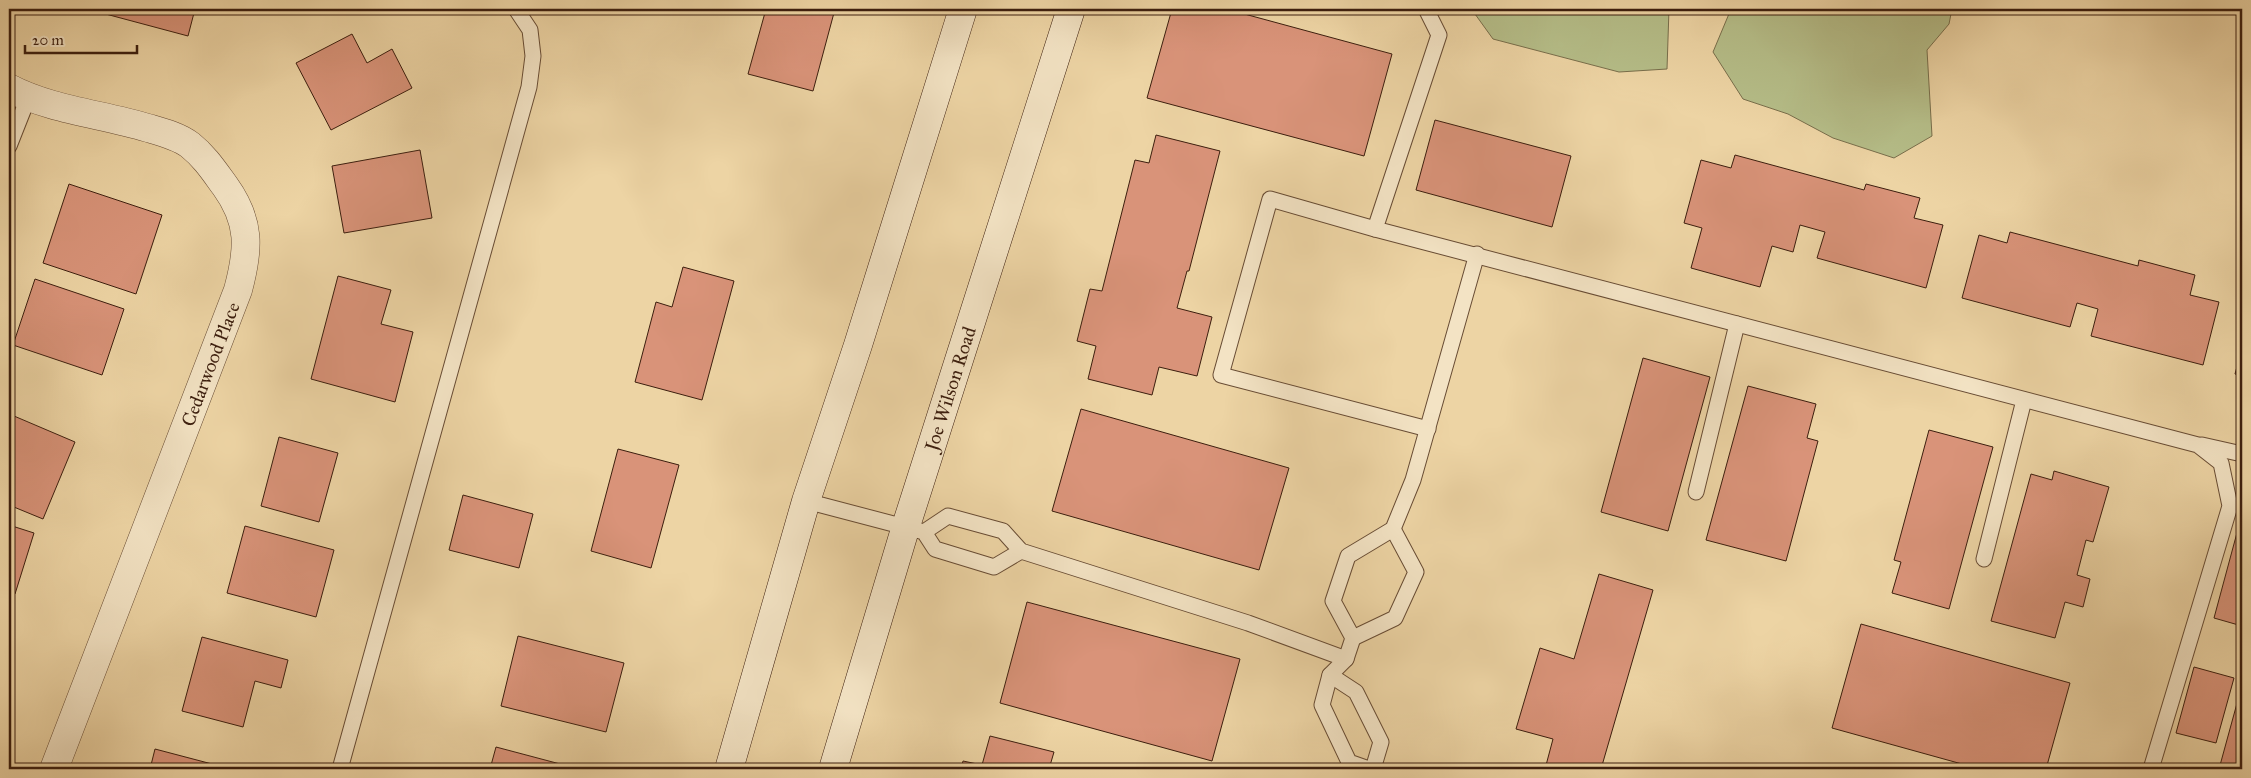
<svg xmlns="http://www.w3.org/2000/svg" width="2251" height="778" viewBox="0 0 2251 778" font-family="'IM FELL Great Primer',serif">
<rect width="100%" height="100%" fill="#edd4a4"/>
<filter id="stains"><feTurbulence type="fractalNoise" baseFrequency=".004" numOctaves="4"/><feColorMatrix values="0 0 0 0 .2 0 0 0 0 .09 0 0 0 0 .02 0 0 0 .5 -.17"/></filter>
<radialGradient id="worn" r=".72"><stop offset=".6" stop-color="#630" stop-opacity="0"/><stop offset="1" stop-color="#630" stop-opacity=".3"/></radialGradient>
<!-- green -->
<g fill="#b5bd88" stroke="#786e4b">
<polygon points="1475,9 1669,9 1667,69 1619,72 1493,39 1475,14"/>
<polygon points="1731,9 1952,9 1949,24 1927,50 1932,136 1894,158 1833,138 1788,114 1743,99 1713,52"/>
</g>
<!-- building -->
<g fill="#d99379" stroke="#3c1e0e">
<polygon points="87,9 195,9 188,36"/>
<polygon points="766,9 835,9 813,91 748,74"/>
<polygon points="1172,9 1226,9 1392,54 1364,156 1147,98"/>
<polygon points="352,34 367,63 392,49 412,88 331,130 296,63"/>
<polygon points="1435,120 1571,156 1552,227 1416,190"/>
<polygon points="1156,135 1220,151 1189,271 1187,271 1177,308 1212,317 1197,376 1159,367 1152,395 1088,379 1096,346 1077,341 1090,289 1102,291 1135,160 1149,163"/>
<polygon points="420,150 432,218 344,233 332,166"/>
<polygon points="1735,155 1864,190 1866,184 1920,198 1914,218 1943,225 1926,288 1817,258 1825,232 1800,225 1793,252 1772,246 1760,287 1691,268 1702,228 1684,223 1701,160 1731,168"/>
<polygon points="69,184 162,215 136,294 43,263"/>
<polygon points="2010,232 2138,266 2139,260 2195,275 2190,295 2219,302 2203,365 2091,336 2098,309 2077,303 2070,327 1962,298 1979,235 2007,243"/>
<polygon points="683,267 734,281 702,400 635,382 656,302 672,307"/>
<polygon points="338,276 391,290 381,324 413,332 395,402 311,379"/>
<polygon points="35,279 124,309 102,375 13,345"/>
<polygon points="2242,348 2242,376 2235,374"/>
<polygon points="1643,358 1710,377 1668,531 1601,512"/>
<polygon points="1748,386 1816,404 1807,438 1818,441 1786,561 1706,540"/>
<polygon points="1081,409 1289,468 1259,570 1052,511"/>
<polygon points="14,416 75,442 43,519 9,505 9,428"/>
<polygon points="1929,430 1993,447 1949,609 1892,593 1901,562 1894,560"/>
<polygon points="279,437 338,453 319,522 261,506"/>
<polygon points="618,449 679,465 651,568 591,551"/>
<polygon points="2054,471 2109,487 2093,542 2086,540 2077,575 2090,579 2083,607 2065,602 2055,638 1991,621 2031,474 2052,480"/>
<polygon points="463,495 533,514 519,568 449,550"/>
<polygon points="9,525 34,533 15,594 9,592"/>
<polygon points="245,526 334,550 316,617 227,593"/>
<polygon points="2238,529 2242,530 2242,626 2214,618"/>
<polygon points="1599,574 1653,590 1601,769 1545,769 1553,739 1516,729 1540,648 1574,659"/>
<polygon points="1027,602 1240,659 1212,761 1000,703"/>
<polygon points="1861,624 2070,683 2046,769 1980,769 1832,728"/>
<polygon points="518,636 624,663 606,732 501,706"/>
<polygon points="202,637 288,660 281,688 255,681 243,727 182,711"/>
<polygon points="2194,667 2234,678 2216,743 2176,733"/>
<polygon points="2242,685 2242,769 2219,769"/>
<polygon points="990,736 1054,752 1049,769 961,769 963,761 982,765"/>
<polygon points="496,747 579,769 490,769"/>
<polygon points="155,749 231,769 150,769"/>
</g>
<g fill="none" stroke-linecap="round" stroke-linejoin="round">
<defs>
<g id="lane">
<polyline points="1426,9 1439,35 1375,229 2198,445 2221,463 2230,506 2151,769"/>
<polyline points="9,146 28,98"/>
<polyline points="1375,229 1270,199 1221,375 1428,429"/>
<polyline points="2202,445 2242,454"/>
<polyline points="1696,492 1737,324"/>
<polyline points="806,501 924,532 935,549 994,567 1021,551"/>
<polyline points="924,532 948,516 1003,531 1021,551 1248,623 1346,659"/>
<polyline points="1984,559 2024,400"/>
<polyline points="1353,638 1395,618 1416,572 1393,529"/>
<polyline points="1330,675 1356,692 1381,742 1373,769"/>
<polyline points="340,769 529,87 533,56 530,30 516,9"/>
<polyline points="1369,769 1349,762 1322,705 1330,675 1346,659 1353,638 1333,601 1348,556 1393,529 1413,480 1477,254"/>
</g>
<path id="street" d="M9,88C51,110 102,114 148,128C162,132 178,136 190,145C205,157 214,171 225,186C251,222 249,249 238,290L54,769"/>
<g id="secondary">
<polyline points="729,769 806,501 858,345 963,9"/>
<path id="s1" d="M833,769L906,526L1071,9"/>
</g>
</defs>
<!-- lane casing -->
<use href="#lane" stroke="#684c34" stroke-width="17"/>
<!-- street casing -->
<use href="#street" stroke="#684c34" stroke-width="29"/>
<!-- secondary casing -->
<use href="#secondary" stroke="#3c1e0e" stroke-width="29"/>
<!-- lane -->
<use href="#lane" stroke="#f3e3c4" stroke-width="15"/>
<!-- street -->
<use href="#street" stroke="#f3e3c4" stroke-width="28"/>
<!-- secondary -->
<use href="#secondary" stroke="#f3e3c4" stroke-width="28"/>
</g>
<g text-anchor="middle" stroke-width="4" stroke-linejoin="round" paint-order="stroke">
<!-- street labels -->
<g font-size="19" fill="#3c1e0e" stroke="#f3e3c4">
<text transform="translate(210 364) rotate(-69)" y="7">Cedarwood Place</text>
<text dy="7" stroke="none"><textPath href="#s1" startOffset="398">Joe Wilson Road</textPath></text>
</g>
</g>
<!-- margin -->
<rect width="2251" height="778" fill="none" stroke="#edd4a4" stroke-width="30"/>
<rect x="10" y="10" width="2231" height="758" fill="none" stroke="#3c1e0e" stroke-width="2.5"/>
<rect x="15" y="15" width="2221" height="748" fill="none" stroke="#3c1e0e"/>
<!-- scale -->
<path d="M25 45v8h112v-8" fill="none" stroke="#3c1e0e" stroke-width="2.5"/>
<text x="32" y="45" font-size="15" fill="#3c1e0e" stroke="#f3e3c4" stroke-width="4" paint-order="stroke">20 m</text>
<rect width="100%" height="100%" filter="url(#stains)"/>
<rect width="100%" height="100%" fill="url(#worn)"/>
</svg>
